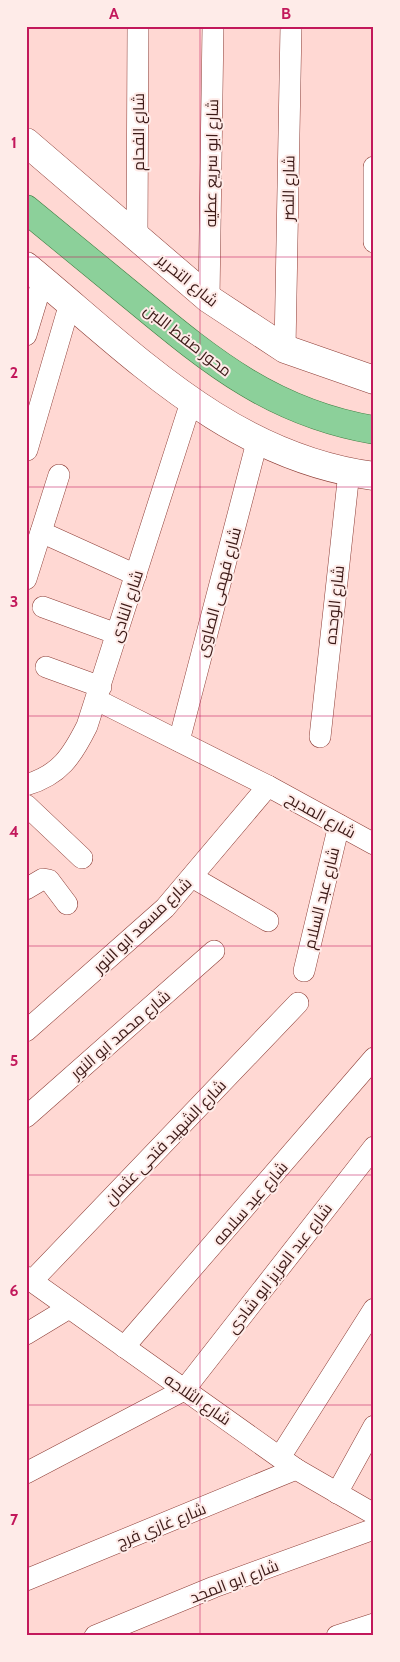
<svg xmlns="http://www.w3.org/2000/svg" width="400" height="1662" viewBox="0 0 400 1662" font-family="Cabin,Cairo,sans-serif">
<rect width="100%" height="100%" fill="#ffd8d3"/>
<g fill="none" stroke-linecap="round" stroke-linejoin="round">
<defs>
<g id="street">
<polyline points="374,167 374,242"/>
<polyline points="137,237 138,26"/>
<polyline points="209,299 213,26"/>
<polyline points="26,335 43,279"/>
<polyline points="285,349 291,26"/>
<polyline points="27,450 70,303"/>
<polyline points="41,532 136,575"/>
<polyline points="26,579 59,475"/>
<polyline points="43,607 117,634"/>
<polyline points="46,667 101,687"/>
<polyline points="97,700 268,786 374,844"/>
<polyline points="320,737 349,472"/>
<polyline points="179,741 257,442"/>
<path d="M26,785C60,775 72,756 87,726L191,402"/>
<polyline points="26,805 82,858"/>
<polyline points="192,877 268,921"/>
<polyline points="26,889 43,879 49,880 67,904"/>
<polyline points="304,971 339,825"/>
<polyline points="26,1031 165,908 268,786"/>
<polyline points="26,1117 214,951"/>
<polyline points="26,1277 296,1469 374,1514"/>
<polyline points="32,1281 298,1003"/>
<polyline points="26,1334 69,1308"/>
<polyline points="124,1347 374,1058"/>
<polyline points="280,1457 374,1309"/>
<polyline points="26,1473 184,1390 374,1147"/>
<polyline points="337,1493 374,1426"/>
<polyline points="26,1580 296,1469"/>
<polyline points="95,1636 214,1587 374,1529"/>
<polyline points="337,1636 374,1624"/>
</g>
<g id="secondary">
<polyline points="26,142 209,299 285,349 374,380"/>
<path d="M26,266C133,354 229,457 374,476"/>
</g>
<path id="primary" d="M26,209C63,239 100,270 138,301C213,363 274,413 374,430"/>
</defs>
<!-- street casing -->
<use href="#street" stroke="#8d3d36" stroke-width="22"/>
<!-- secondary casing -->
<use href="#secondary" stroke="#8d3d36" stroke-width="29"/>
<!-- primary casing -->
<use href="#primary" stroke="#3e7c40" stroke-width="29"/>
<!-- street -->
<use href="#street" stroke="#fff" stroke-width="21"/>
<!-- secondary -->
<use href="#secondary" stroke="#fff" stroke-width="28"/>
<!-- primary -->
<use href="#primary" stroke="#8cd09a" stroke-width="28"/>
</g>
<!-- grid -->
<path fill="none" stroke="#c2185b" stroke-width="1" stroke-opacity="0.55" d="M200,26V1636M26,257H374M26,487H374M26,716H374M26,946H374M26,1175H374M26,1405H374"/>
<g text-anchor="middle" stroke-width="4" stroke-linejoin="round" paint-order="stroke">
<!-- street labels -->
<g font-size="16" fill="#3c1a17" stroke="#feebe8">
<text transform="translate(138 132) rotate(-90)" y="6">شارع الفحام</text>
<text transform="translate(211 163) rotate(-89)" y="6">شارع ابو سريع عطيه</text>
<text transform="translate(288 188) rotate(-89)" y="6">شارع النصر</text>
<text transform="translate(188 280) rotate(39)" y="6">شارع التحرير</text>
<text transform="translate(188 340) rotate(38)" y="6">محور صفط اللبن</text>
<text transform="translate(218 592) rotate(-75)" y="6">شارع فهمى الصاوى</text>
<text transform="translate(334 605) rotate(-84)" y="6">شارع الوحده</text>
<text transform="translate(126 606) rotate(-72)" y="6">شارع النادى</text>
<text transform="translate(321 815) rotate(29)" y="6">شارع المدبح</text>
<text transform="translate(321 898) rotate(-76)" y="6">شارع عبد السلام</text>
<text transform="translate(142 925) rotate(-44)" y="6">شارع مسعد ابو النور</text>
<text transform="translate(120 1034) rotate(-41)" y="6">شارع محمد ابو النور</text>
<text transform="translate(165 1142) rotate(-46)" y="6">شارع الشهيد فتحى عثمان</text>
<text transform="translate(250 1203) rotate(-49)" y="6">شارع عيد سلامه</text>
<text transform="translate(279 1268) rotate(-52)" y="6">شارع عبد العزيز ابو شادى</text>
<text transform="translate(198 1399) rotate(35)" y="6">شارع الثلاجه</text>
<text transform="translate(161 1525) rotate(-22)" y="6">شارع غازي فرج</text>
<text transform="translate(234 1581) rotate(-21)" y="6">شارع ابو المجد</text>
</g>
</g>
<!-- border -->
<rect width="400" height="1662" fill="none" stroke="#feebe8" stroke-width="55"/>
<rect x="28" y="28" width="344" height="1606" fill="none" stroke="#c2185b" stroke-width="2"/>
<g font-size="16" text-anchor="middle" font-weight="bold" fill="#c2185b">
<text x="114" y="19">A</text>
<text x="286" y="19">B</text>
<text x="14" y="148">1</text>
<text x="14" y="378">2</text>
<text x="14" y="607">3</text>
<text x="14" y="837">4</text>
<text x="14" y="1066">5</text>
<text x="14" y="1296">6</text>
<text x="14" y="1525">7</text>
</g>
</svg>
